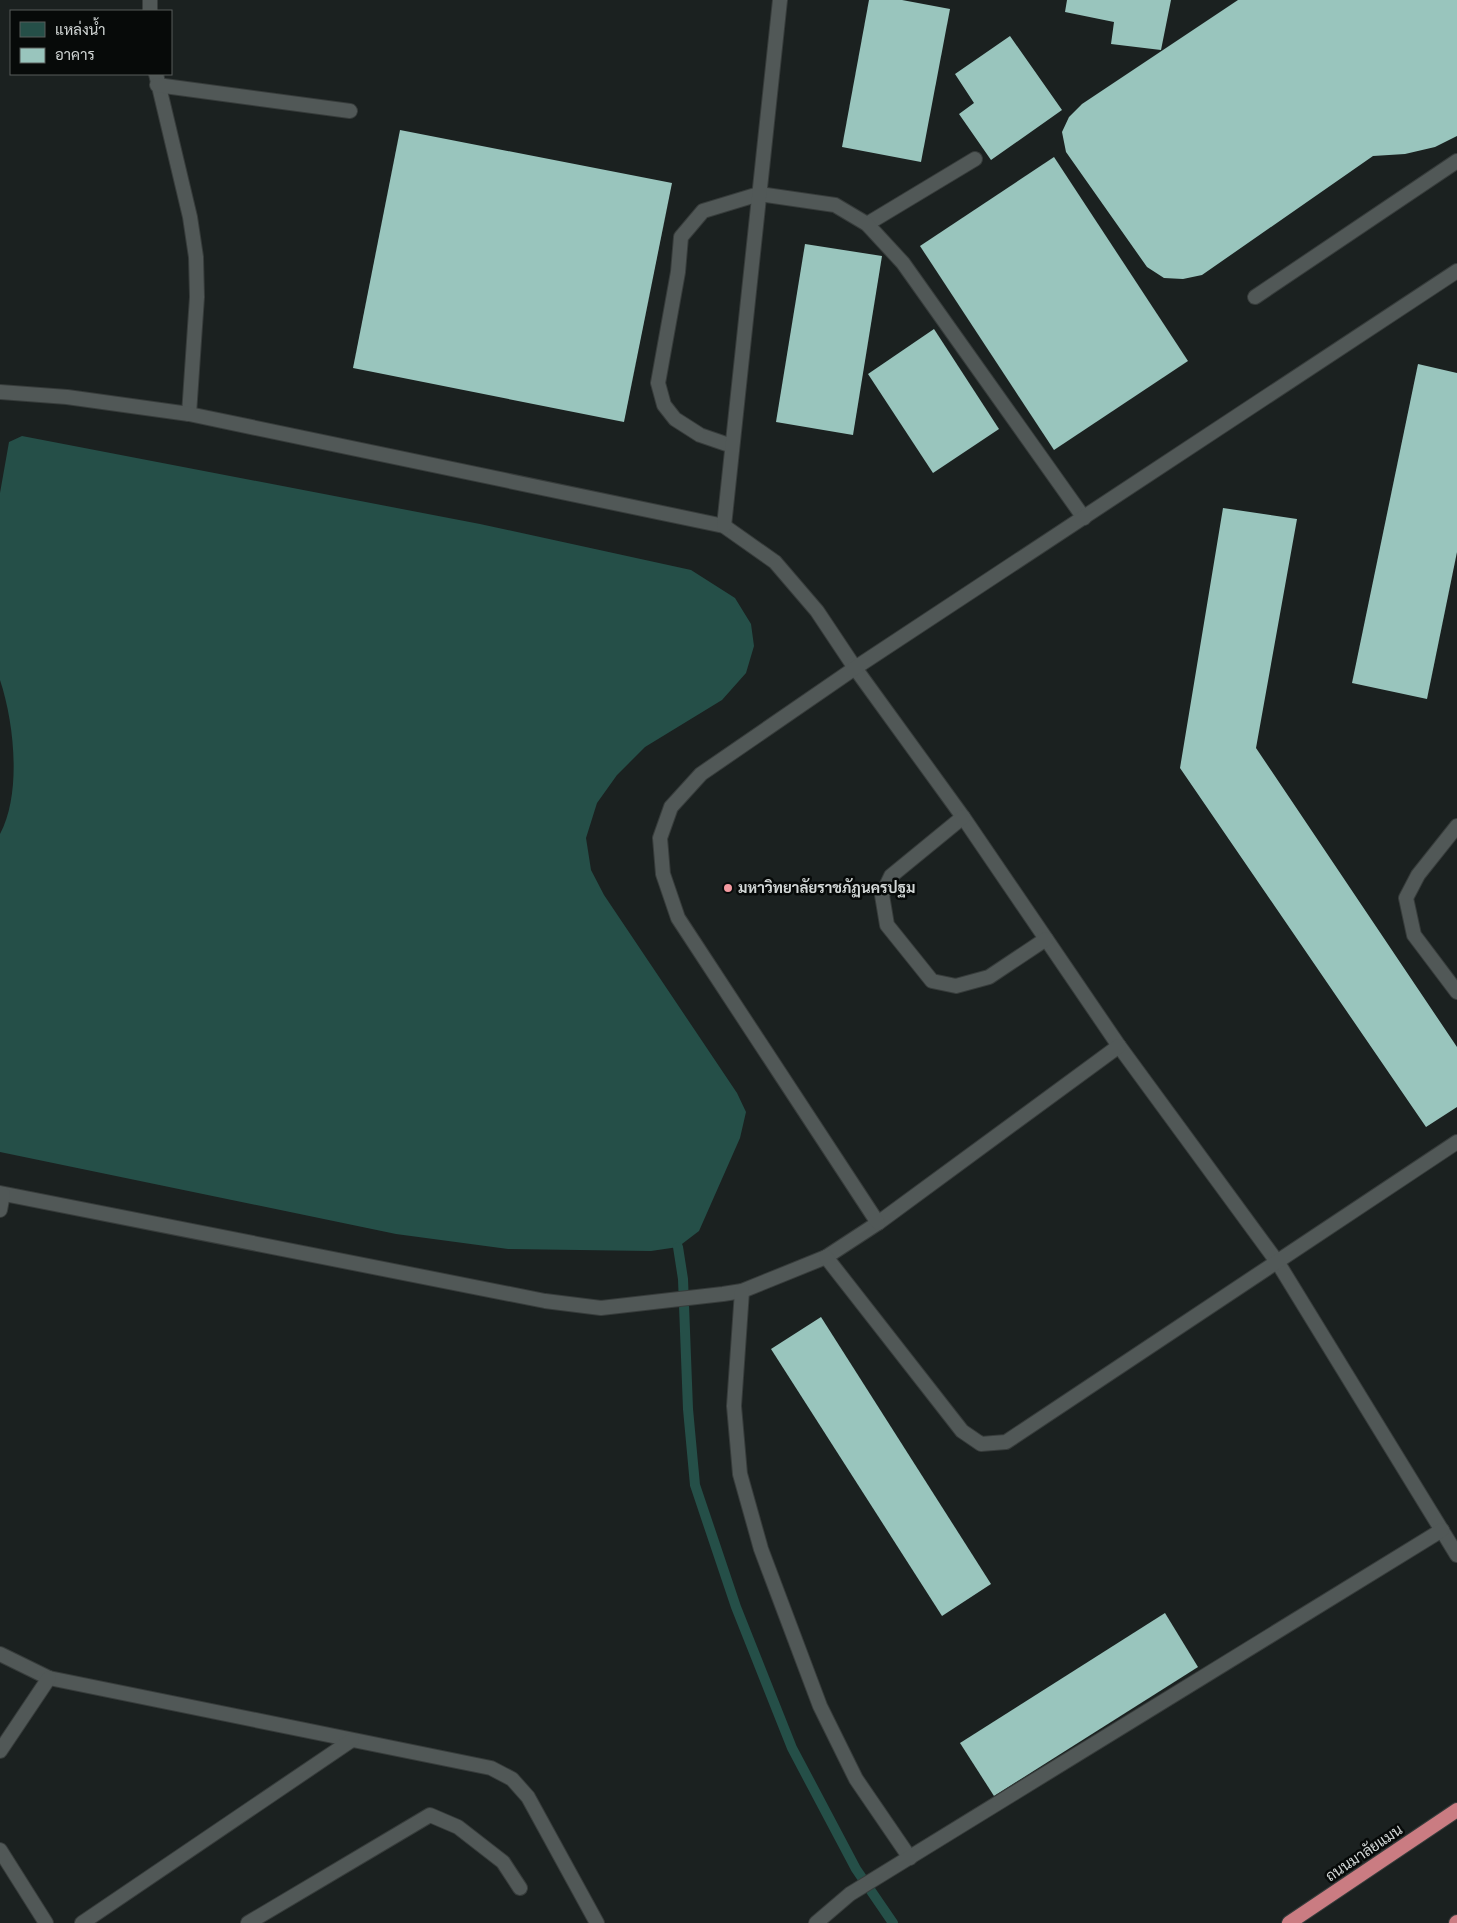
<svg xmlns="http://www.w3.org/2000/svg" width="1457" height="1923" viewBox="0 0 1457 1923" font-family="'Alegreya Sans',Sarabun,sans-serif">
<rect width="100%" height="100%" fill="#1b2120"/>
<!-- water -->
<path fill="#254f48" d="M22,436L480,524L691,570L735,598L751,624L754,646L746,673L722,700L645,747L617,775L597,803L586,838L591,870L604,895L737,1093L746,1112L740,1138L699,1231L678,1247L651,1251L508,1249L396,1234L0,1152V834C22,793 14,722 0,680V493L9,442Z"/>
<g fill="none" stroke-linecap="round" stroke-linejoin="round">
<!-- stream -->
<polyline stroke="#254f48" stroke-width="10" points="678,1247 683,1279 688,1409 695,1485 736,1607 792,1748 856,1869 893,1923"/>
</g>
<!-- building -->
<g fill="#99c5bd">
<polygon points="869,0 902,0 950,9 921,162 842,147"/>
<polygon points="1067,0 1171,0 1161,50 1111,44 1114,22 1065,12"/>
<polygon points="1238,0 1457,0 1457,136 1435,147 1405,154 1373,156 1202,275 1183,279 1164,278 1147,267 1066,152 1062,132 1069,117 1082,104"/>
<polygon points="1010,36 1062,110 991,160 959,114 974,103 955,74"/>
<polygon points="400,130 672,183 624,422 353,368"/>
<polygon points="1054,157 1188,361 1054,450 920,246"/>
<polygon points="805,244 882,256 853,435 776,422"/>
<polygon points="934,329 999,429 933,473 868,374"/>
<polygon points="1418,364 1457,373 1457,552 1427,699 1352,683"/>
<polygon points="1223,508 1297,519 1256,748 1457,1047 1457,1107 1426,1127 1180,768"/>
<polygon points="821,1317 991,1584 942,1616 771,1349"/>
<polygon points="1165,1613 1198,1667 994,1796 960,1743"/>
</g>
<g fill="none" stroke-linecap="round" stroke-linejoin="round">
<defs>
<g id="service">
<polyline points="150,0 150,11"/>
<polyline points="156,74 190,217 196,257 197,297 189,414"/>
<polyline points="157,85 350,111"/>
<polyline points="867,224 975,159"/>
<polyline points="1255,297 1457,161"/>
<polyline points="0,392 67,397 189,414 724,526 775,562 817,611 855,668 963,817 1119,1046 1278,1263 1457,1555"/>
<polyline points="732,446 700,435 675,419 664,405 658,383 678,272 681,237 703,211 759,194 835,205 867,224 903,263 1084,518"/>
<polyline points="724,526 780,0"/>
<polyline points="963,817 891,876 882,895 887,925 932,981 956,986 989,977 1046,939"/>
<polyline points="1457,826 1418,875 1406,898 1414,935 1457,992"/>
<polyline points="0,1193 545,1301 601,1308 723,1294 742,1291 826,1257 878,1223 1119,1046"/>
<polyline points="0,1210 3,1194"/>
<polyline points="878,1223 678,918 663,874 660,838 671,807 701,774 855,668 1457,271"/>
<polyline points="826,1257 962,1431 981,1444 1006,1442 1457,1142"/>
<polyline points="742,1291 734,1406 740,1474 761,1549 820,1706 856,1779 910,1858"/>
<polyline points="0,1654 49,1678 491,1768 512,1779 528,1797 597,1923"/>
<polyline points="0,1751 49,1678"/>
<polyline points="0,1850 46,1923"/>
<polyline points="82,1923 352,1740"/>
<polyline points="248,1923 430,1815 458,1827 503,1862 520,1888"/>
<polyline points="816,1923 850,1894 1442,1530"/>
</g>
<g id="trunk">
<polyline points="1289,1923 1457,1810"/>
<polyline points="1456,1923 1457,1922"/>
</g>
</defs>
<!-- service casing -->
<use href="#service" stroke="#373c3b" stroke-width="16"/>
<!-- trunk casing -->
<use href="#trunk" stroke="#373c3b" stroke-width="16"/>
<!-- service -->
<use href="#service" stroke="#515857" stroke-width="14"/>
<!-- trunk -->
<use href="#trunk" stroke="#ca7c82" stroke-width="14"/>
</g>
<!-- markers -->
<circle fill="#f49aa0" stroke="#070a09" stroke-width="2" cx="728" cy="888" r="5"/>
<g text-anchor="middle" stroke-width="5" stroke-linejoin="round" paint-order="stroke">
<!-- poi labels -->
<g font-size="15" font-weight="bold" fill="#d2d7d6" stroke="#070a09" text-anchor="start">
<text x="738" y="893">มหาวิทยาลัยราชภัฏนครปฐม</text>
</g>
<!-- street labels -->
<g font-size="15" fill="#d2d7d6" stroke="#070a09">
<text transform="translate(1364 1853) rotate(-34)" y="5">ถนนมาลัยแมน</text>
</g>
</g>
<!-- legend -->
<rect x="10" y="10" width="162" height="65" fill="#070a09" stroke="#585c5b"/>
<rect x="20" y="22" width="25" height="15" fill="#254f48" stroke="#585c5b"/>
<text x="55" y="35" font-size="15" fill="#d2d7d6">แหล่งน้ำ</text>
<rect x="20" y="48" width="25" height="15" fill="#99c5bd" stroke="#585c5b"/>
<text x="55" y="60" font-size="15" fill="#d2d7d6">อาคาร</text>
</svg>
